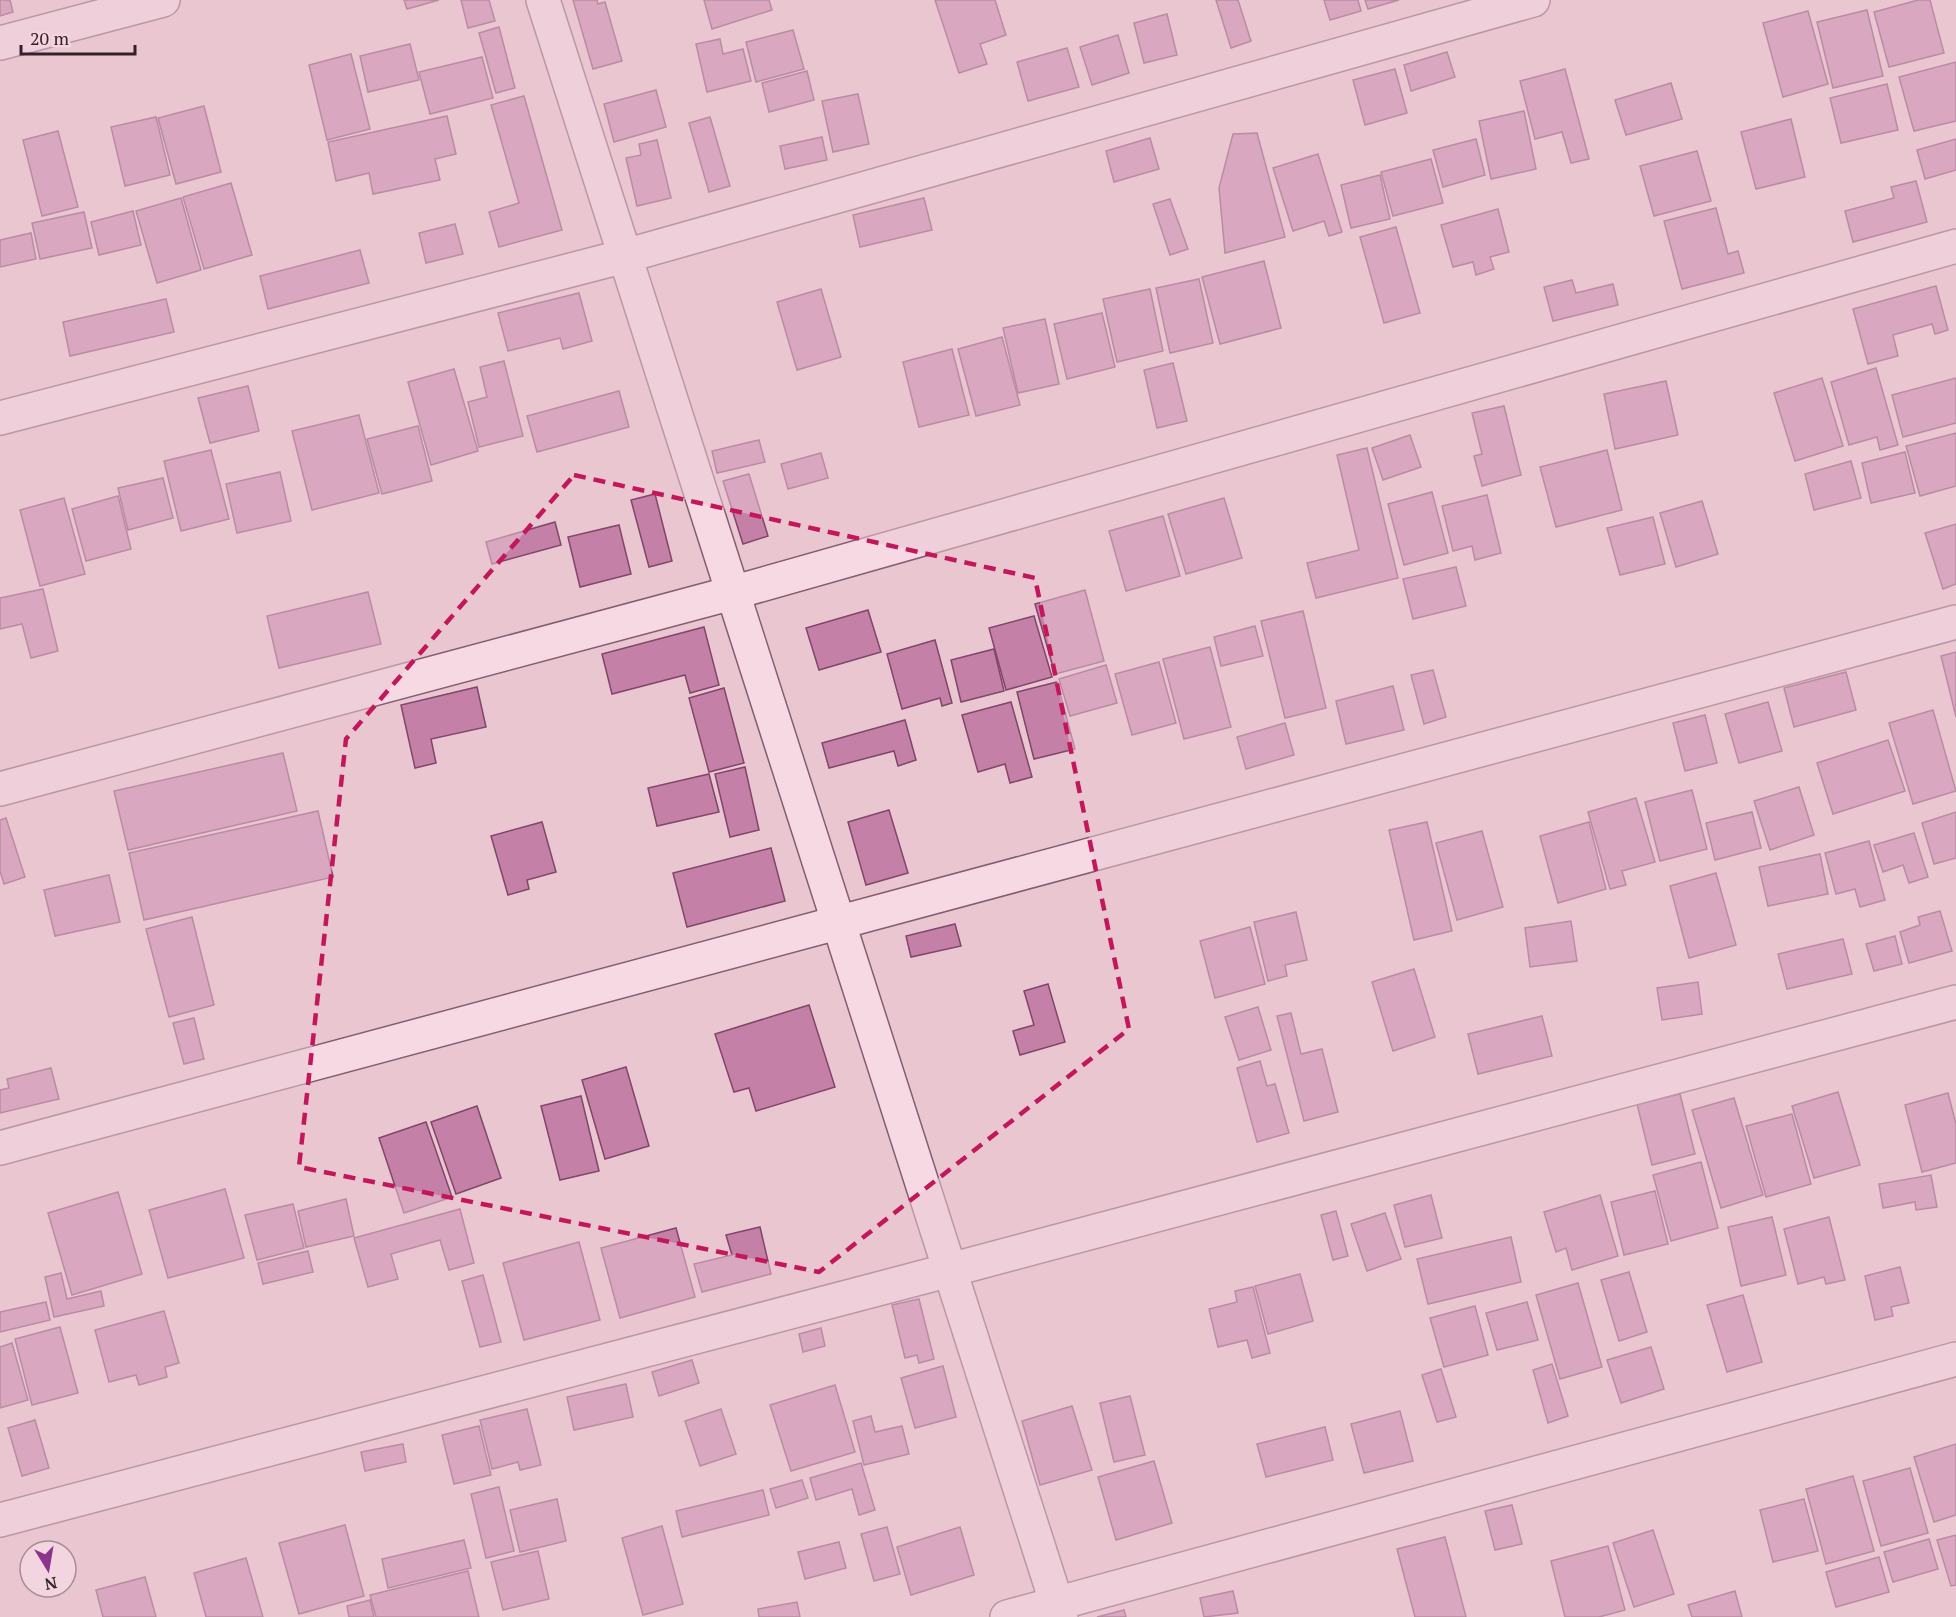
<svg xmlns="http://www.w3.org/2000/svg" width="1956" height="1617" viewBox="0 0 1956 1617" font-family="'PT Serif',serif">
<rect width="100%" height="100%" fill="#eac6d1"/>
<!-- building -->
<g fill="#c580a8" stroke="#81466a" stroke-width="1.5">
<polygon points="0,0 10,0 13,12 0,16"/>
<polygon points="404,0 439,0 407,9"/>
<polygon points="461,0 489,0 495,21 468,28"/>
<polygon points="573,0 597,0 598,4 605,2 622,61 593,69"/>
<polygon points="704,0 769,0 772,10 712,29"/>
<polygon points="935,0 995,0 1006,35 980,44 987,64 959,73"/>
<polygon points="1216,0 1238,0 1251,41 1231,48"/>
<polygon points="1324,0 1358,0 1361,11 1330,20"/>
<polygon points="1365,0 1399,0 1368,9"/>
<polygon points="1918,0 1930,0 1944,53 1889,67 1874,12"/>
<polygon points="1867,10 1883,76 1833,88 1817,22"/>
<polygon points="1808,11 1828,84 1783,97 1763,23"/>
<polygon points="1167,14 1177,55 1144,63 1134,23"/>
<polygon points="499,27 515,88 496,93 479,33"/>
<polygon points="793,30 804,69 756,82 746,42"/>
<polygon points="1118,35 1129,73 1092,85 1080,47"/>
<polygon points="720,39 723,54 743,49 751,81 707,92 696,44"/>
<polygon points="410,44 419,80 368,92 360,56"/>
<polygon points="1067,48 1079,87 1028,101 1017,62"/>
<polygon points="1447,52 1455,77 1411,91 1404,65"/>
<polygon points="351,54 370,129 327,140 309,65"/>
<polygon points="482,57 493,98 430,114 419,72"/>
<polygon points="1956,62 1956,121 1914,131 1899,77"/>
<polygon points="1395,69 1407,113 1365,125 1353,80"/>
<polygon points="1565,69 1589,159 1571,163 1562,132 1535,139 1520,81"/>
<polygon points="807,71 814,100 769,112 762,83"/>
<polygon points="1671,83 1682,119 1626,135 1615,100"/>
<polygon points="1887,84 1898,130 1841,143 1830,98"/>
<polygon points="656,90 666,127 614,142 604,104"/>
<polygon points="858,94 869,144 833,152 822,101"/>
<polygon points="524,96 562,230 499,247 489,212 519,203 491,105"/>
<polygon points="204,106 221,172 176,184 158,118"/>
<polygon points="1524,111 1536,169 1491,179 1479,121"/>
<polygon points="447,116 456,154 435,159 440,180 373,194 369,173 336,181 328,142"/>
<polygon points="156,117 170,175 125,186 111,127"/>
<polygon points="710,117 730,186 709,192 689,123"/>
<polygon points="1791,119 1805,177 1756,189 1741,132"/>
<polygon points="58,131 78,207 42,216 23,140"/>
<polygon points="1257,133 1285,237 1225,253 1219,188 1233,134"/>
<polygon points="822,137 827,160 785,169 780,146"/>
<polygon points="1150,138 1159,169 1114,182 1106,151"/>
<polygon points="1476,139 1485,175 1443,187 1433,150"/>
<polygon points="1956,139 1956,170 1925,179 1917,150"/>
<polygon points="657,140 671,198 637,206 626,158 641,155 639,144"/>
<polygon points="1697,151 1711,201 1654,216 1640,166"/>
<polygon points="1318,154 1342,232 1329,236 1324,221 1293,231 1273,168"/>
<polygon points="1431,159 1443,203 1393,216 1381,172"/>
<polygon points="1380,175 1390,219 1351,228 1341,185"/>
<polygon points="1916,181 1927,222 1853,242 1845,211 1894,198 1891,187"/>
<polygon points="231,183 252,255 204,269 183,197"/>
<polygon points="181,198 201,270 157,283 136,211"/>
<polygon points="924,198 932,230 860,247 853,215"/>
<polygon points="1170,199 1188,249 1170,255 1153,204"/>
<polygon points="1716,208 1728,254 1738,251 1744,273 1682,289 1664,221"/>
<polygon points="1498,209 1509,252 1490,257 1494,269 1476,275 1473,262 1453,267 1441,225"/>
<polygon points="133,211 141,245 99,255 91,222"/>
<polygon points="84,212 92,248 40,259 32,223"/>
<polygon points="455,224 463,254 426,263 419,233"/>
<polygon points="1396,227 1420,313 1384,323 1360,237"/>
<polygon points="31,233 36,259 0,267 0,240"/>
<polygon points="360,250 369,283 268,309 260,276"/>
<polygon points="1264,261 1281,328 1220,344 1202,277"/>
<polygon points="1199,279 1213,343 1170,353 1156,288"/>
<polygon points="1572,280 1576,293 1613,284 1618,305 1553,321 1544,287"/>
<polygon points="1936,286 1948,330 1935,334 1932,324 1893,335 1898,356 1868,364 1853,309"/>
<polygon points="821,289 841,357 797,370 777,302"/>
<polygon points="1150,289 1163,351 1117,362 1103,299"/>
<polygon points="579,293 592,341 563,349 560,338 508,351 498,313"/>
<polygon points="166,299 174,332 70,356 63,322"/>
<polygon points="1102,313 1115,367 1067,379 1054,324"/>
<polygon points="1045,319 1059,384 1018,393 1003,328"/>
<polygon points="1002,337 1020,405 976,416 958,349"/>
<polygon points="952,349 969,415 919,427 903,362"/>
<polygon points="504,361 523,436 479,447 468,402 487,397 480,367"/>
<polygon points="1173,363 1187,421 1157,428 1144,370"/>
<polygon points="1876,368 1898,445 1880,450 1877,437 1849,445 1831,382"/>
<polygon points="454,369 478,451 431,465 408,382"/>
<polygon points="1822,378 1843,446 1795,461 1774,393"/>
<polygon points="1956,378 1956,423 1903,437 1892,395"/>
<polygon points="1666,381 1678,435 1615,449 1604,394"/>
<polygon points="248,386 259,431 210,443 198,398"/>
<polygon points="619,391 629,427 537,452 527,416"/>
<polygon points="1504,406 1521,475 1482,486 1474,456 1482,454 1472,413"/>
<polygon points="359,415 379,493 312,510 292,431"/>
<polygon points="418,426 432,481 382,494 367,439"/>
<polygon points="1956,433 1956,486 1920,496 1906,446"/>
<polygon points="1410,435 1421,467 1383,480 1372,448"/>
<polygon points="759,440 765,462 717,473 712,451"/>
<polygon points="1367,448 1398,578 1316,598 1307,563 1359,550 1337,455"/>
<polygon points="211,450 229,519 181,531 164,461"/>
<polygon points="1607,450 1622,510 1556,527 1540,467"/>
<polygon points="1905,452 1915,493 1871,503 1862,463"/>
<polygon points="821,453 828,478 788,489 781,464"/>
<polygon points="1851,461 1861,498 1814,510 1805,474"/>
<polygon points="280,472 291,521 237,533 226,484"/>
<polygon points="749,474 768,536 743,544 723,481"/>
<polygon points="163,478 173,518 128,530 118,488"/>
<polygon points="1432,492 1448,553 1404,565 1388,504"/>
<polygon points="655,494 672,561 649,567 631,500"/>
<polygon points="1487,495 1501,553 1475,560 1472,546 1453,551 1442,506"/>
<polygon points="118,496 131,549 86,561 72,509"/>
<polygon points="64,498 85,574 40,586 20,510"/>
<polygon points="1224,498 1242,558 1186,574 1168,514"/>
<polygon points="1702,501 1718,554 1676,567 1660,513"/>
<polygon points="1163,516 1180,576 1126,591 1109,531"/>
<polygon points="1653,517 1665,564 1620,575 1607,528"/>
<polygon points="555,522 561,545 492,564 486,542"/>
<polygon points="1956,524 1956,584 1943,589 1925,533"/>
<polygon points="619,525 631,574 580,587 568,537"/>
<polygon points="1456,567 1466,606 1413,619 1403,579"/>
<polygon points="43,589 58,651 31,658 22,624 0,629 0,598"/>
<polygon points="1085,590 1104,661 1055,674 1035,604"/>
<polygon points="368,592 381,644 279,668 267,616"/>
<polygon points="868,610 881,652 819,670 806,628"/>
<polygon points="1303,611 1326,708 1285,718 1261,621"/>
<polygon points="1034,616 1052,677 1006,690 989,628"/>
<polygon points="1255,626 1263,656 1221,666 1214,637"/>
<polygon points="704,627 719,685 690,693 685,675 612,694 602,654"/>
<polygon points="935,640 952,703 942,706 940,698 902,709 887,654"/>
<polygon points="1210,647 1231,727 1184,739 1163,659"/>
<polygon points="994,649 1004,691 961,702 951,660"/>
<polygon points="1956,652 1956,717 1941,656"/>
<polygon points="1159,662 1176,723 1132,735 1115,674"/>
<polygon points="1106,665 1117,703 1070,716 1059,679"/>
<polygon points="1433,670 1446,717 1424,724 1411,675"/>
<polygon points="1846,672 1856,710 1794,727 1784,688"/>
<polygon points="1057,682 1075,749 1034,759 1017,692"/>
<polygon points="1393,686 1404,730 1346,744 1336,701"/>
<polygon points="477,687 486,727 431,739 436,763 415,768 401,705"/>
<polygon points="724,688 744,763 709,772 689,698"/>
<polygon points="1011,702 1032,777 1010,783 1005,764 978,772 962,715"/>
<polygon points="1768,702 1782,751 1739,763 1725,714"/>
<polygon points="1933,710 1956,791 1913,804 1889,723"/>
<polygon points="1705,715 1717,763 1685,771 1673,723"/>
<polygon points="905,720 916,760 898,766 894,751 829,768 822,743"/>
<polygon points="1285,723 1294,755 1246,769 1237,737"/>
<polygon points="1888,740 1905,791 1833,814 1817,763"/>
<polygon points="283,753 297,811 128,850 114,791"/>
<polygon points="745,767 759,830 730,837 715,774"/>
<polygon points="709,774 719,812 657,826 648,788"/>
<polygon points="1799,787 1814,835 1770,850 1754,801"/>
<polygon points="1692,790 1707,849 1660,861 1645,802"/>
<polygon points="1636,798 1655,862 1622,871 1626,885 1610,889 1588,812"/>
<polygon points="889,810 908,873 866,885 848,822"/>
<polygon points="318,811 333,877 144,920 129,853"/>
<polygon points="1752,812 1761,848 1715,860 1706,823"/>
<polygon points="1956,812 1956,858 1934,864 1922,823"/>
<polygon points="6,818 25,877 4,884 0,871 0,820"/>
<polygon points="542,822 556,872 527,880 529,889 508,895 491,836"/>
<polygon points="1427,822 1452,931 1414,940 1389,830"/>
<polygon points="1589,822 1606,889 1558,903 1540,836"/>
<polygon points="1482,831 1503,907 1457,920 1436,843"/>
<polygon points="1914,833 1928,877 1909,883 1903,865 1883,872 1874,845"/>
<polygon points="1869,841 1885,900 1860,907 1855,889 1836,894 1825,853"/>
<polygon points="771,848 785,901 687,927 673,873"/>
<polygon points="1820,854 1828,894 1768,906 1759,867"/>
<polygon points="1716,873 1736,945 1689,958 1670,886"/>
<polygon points="109,875 120,922 55,936 44,890"/>
<polygon points="1940,911 1952,951 1909,963 1900,932 1920,925 1918,917"/>
<polygon points="1296,912 1307,960 1285,965 1287,976 1268,981 1254,922"/>
<polygon points="192,917 214,1005 169,1017 146,929"/>
<polygon points="1571,921 1577,961 1530,967 1525,928"/>
<polygon points="955,924 961,946 911,957 906,936"/>
<polygon points="1250,927 1265,984 1215,998 1200,941"/>
<polygon points="1895,936 1902,964 1874,971 1866,944"/>
<polygon points="1843,939 1852,974 1787,989 1778,954"/>
<polygon points="1414,969 1435,1037 1393,1051 1372,982"/>
<polygon points="1698,982 1702,1014 1662,1020 1657,988"/>
<polygon points="1048,984 1065,1042 1020,1055 1013,1031 1034,1025 1024,991"/>
<polygon points="809,1005 835,1087 756,1111 749,1088 734,1092 715,1034"/>
<polygon points="1258,1007 1271,1050 1239,1060 1225,1017"/>
<polygon points="1291,1013 1301,1054 1322,1049 1338,1112 1304,1121 1277,1016"/>
<polygon points="1542,1016 1552,1056 1478,1074 1468,1034"/>
<polygon points="194,1018 204,1059 184,1064 173,1023"/>
<polygon points="1260,1061 1267,1086 1275,1084 1289,1133 1257,1142 1237,1068"/>
<polygon points="626,1067 649,1146 605,1159 582,1080"/>
<polygon points="51,1068 59,1099 0,1113 0,1090 9,1088 7,1079"/>
<polygon points="1838,1092 1860,1165 1814,1178 1792,1106"/>
<polygon points="1948,1093 1956,1124 1956,1163 1922,1172 1905,1105"/>
<polygon points="1680,1094 1695,1154 1652,1165 1637,1104"/>
<polygon points="581,1096 599,1171 560,1180 541,1106"/>
<polygon points="1734,1098 1763,1195 1721,1208 1692,1110"/>
<polygon points="477,1106 501,1178 456,1194 431,1122"/>
<polygon points="1792,1114 1811,1184 1766,1197 1746,1126"/>
<polygon points="426,1122 452,1197 404,1213 379,1138"/>
<polygon points="1701,1162 1718,1228 1671,1241 1653,1175"/>
<polygon points="1931,1175 1937,1207 1916,1210 1915,1202 1883,1208 1879,1184"/>
<polygon points="225,1189 244,1258 168,1278 149,1210"/>
<polygon points="1655,1191 1668,1244 1624,1255 1611,1202"/>
<polygon points="118,1192 142,1274 72,1295 48,1213"/>
<polygon points="1431,1195 1442,1238 1405,1247 1394,1205"/>
<polygon points="1600,1195 1618,1256 1572,1270 1566,1248 1556,1252 1544,1212"/>
<polygon points="346,1199 354,1236 306,1247 298,1211"/>
<polygon points="293,1204 304,1248 257,1260 245,1215"/>
<polygon points="460,1209 474,1263 449,1270 440,1240 391,1254 398,1279 368,1287 354,1238"/>
<polygon points="1336,1211 1348,1256 1333,1260 1321,1215"/>
<polygon points="1385,1213 1401,1259 1367,1271 1351,1224"/>
<polygon points="1772,1217 1786,1275 1741,1286 1728,1227"/>
<polygon points="1829,1217 1845,1280 1826,1284 1824,1277 1798,1284 1784,1229"/>
<polygon points="760,1227 771,1274 702,1292 694,1264 732,1255 726,1235"/>
<polygon points="676,1228 695,1297 620,1318 601,1248"/>
<polygon points="1511,1237 1521,1282 1428,1304 1417,1259"/>
<polygon points="579,1242 600,1320 524,1340 503,1263"/>
<polygon points="308,1251 313,1272 263,1284 258,1263"/>
<polygon points="1900,1267 1909,1303 1891,1307 1893,1316 1875,1320 1865,1276"/>
<polygon points="1629,1272 1647,1332 1619,1341 1601,1280"/>
<polygon points="61,1273 67,1299 101,1291 104,1306 54,1317 45,1277"/>
<polygon points="1300,1274 1313,1321 1268,1334 1255,1286"/>
<polygon points="483,1275 501,1342 480,1347 462,1281"/>
<polygon points="1578,1283 1602,1367 1560,1379 1536,1295"/>
<polygon points="1253,1287 1270,1353 1252,1358 1247,1340 1218,1347 1209,1309 1237,1302 1235,1291"/>
<polygon points="1743,1295 1762,1362 1727,1372 1707,1305"/>
<polygon points="919,1299 934,1359 919,1363 917,1355 905,1358 892,1305"/>
<polygon points="46,1302 50,1320 0,1332 0,1312"/>
<polygon points="1527,1302 1538,1340 1497,1350 1486,1313"/>
<polygon points="1475,1306 1488,1355 1444,1367 1430,1318"/>
<polygon points="164,1311 179,1363 165,1367 167,1377 139,1385 136,1375 109,1382 95,1330"/>
<polygon points="60,1327 78,1393 32,1405 15,1339"/>
<polygon points="821,1328 825,1346 803,1352 799,1334"/>
<polygon points="12,1343 28,1400 0,1408 0,1347"/>
<polygon points="1651,1347 1664,1389 1621,1403 1607,1360"/>
<polygon points="692,1360 699,1383 659,1396 652,1372"/>
<polygon points="1552,1364 1568,1416 1548,1423 1533,1370"/>
<polygon points="943,1366 956,1417 915,1428 901,1378"/>
<polygon points="1441,1369 1456,1417 1437,1422 1422,1375"/>
<polygon points="626,1384 633,1417 574,1430 567,1397"/>
<polygon points="835,1385 855,1452 791,1471 770,1405"/>
<polygon points="1130,1396 1145,1455 1114,1462 1100,1403"/>
<polygon points="1072,1406 1092,1470 1040,1485 1022,1421"/>
<polygon points="527,1409 541,1465 520,1470 518,1462 492,1469 480,1420"/>
<polygon points="721,1409 736,1454 700,1466 685,1421"/>
<polygon points="1400,1411 1413,1461 1364,1473 1351,1424"/>
<polygon points="871,1416 875,1432 902,1426 909,1454 864,1465 853,1421"/>
<polygon points="35,1420 49,1468 22,1476 8,1428"/>
<polygon points="479,1426 491,1475 454,1484 442,1435"/>
<polygon points="1325,1427 1333,1460 1266,1477 1257,1444"/>
<polygon points="403,1444 406,1462 365,1471 361,1452"/>
<polygon points="1956,1444 1956,1515 1934,1522 1914,1457"/>
<polygon points="1154,1461 1172,1523 1116,1540 1098,1477"/>
<polygon points="861,1463 875,1510 859,1515 852,1489 816,1500 810,1478"/>
<polygon points="1910,1468 1928,1533 1881,1546 1863,1481"/>
<polygon points="1853,1476 1874,1551 1826,1564 1806,1489"/>
<polygon points="802,1480 808,1498 776,1508 770,1489"/>
<polygon points="499,1487 514,1551 486,1558 471,1494"/>
<polygon points="763,1490 769,1515 682,1537 676,1511"/>
<polygon points="557,1499 566,1541 520,1552 510,1510"/>
<polygon points="1804,1499 1818,1551 1773,1562 1760,1510"/>
<polygon points="1512,1505 1522,1544 1495,1550 1485,1511"/>
<polygon points="345,1525 364,1596 299,1614 279,1543"/>
<polygon points="662,1526 683,1604 643,1615 622,1538"/>
<polygon points="887,1527 900,1574 874,1581 861,1534"/>
<polygon points="960,1527 974,1575 911,1595 897,1547"/>
<polygon points="1653,1530 1674,1594 1634,1607 1613,1543"/>
<polygon points="1956,1535 1956,1585 1951,1586 1937,1540"/>
<polygon points="1445,1537 1466,1617 1415,1617 1397,1549"/>
<polygon points="1929,1539 1938,1569 1893,1582 1884,1552"/>
<polygon points="464,1540 471,1568 388,1588 382,1559"/>
<polygon points="839,1542 846,1568 805,1579 798,1552"/>
<polygon points="1608,1546 1625,1610 1599,1617 1565,1617 1551,1561"/>
<polygon points="538,1551 549,1599 503,1610 491,1562"/>
<polygon points="1879,1557 1889,1592 1836,1607 1826,1572"/>
<polygon points="246,1558 263,1617 206,1617 194,1573"/>
<polygon points="468,1571 479,1617 376,1617 370,1595"/>
<polygon points="145,1577 156,1617 103,1617 96,1590"/>
<polygon points="1233,1591 1238,1613 1204,1617 1200,1598"/>
<polygon points="1735,1591 1742,1617 1692,1617 1688,1605"/>
<polygon points="370,1600 374,1617 349,1617 347,1606"/>
<polygon points="797,1602 800,1617 759,1617 758,1609"/>
<polygon points="1124,1610 1126,1617 1097,1617"/>
</g>
<g fill="none" stroke-linecap="round" stroke-linejoin="round">
<defs>
<g id="street">
<polyline points="543,0 1061,1617"/>
<polyline points="0,43 163,0"/>
<polyline points="0,418 625,256 1533,0"/>
<polyline points="0,789 732,593 1956,246"/>
<polyline points="0,1148 1956,622"/>
<polyline points="0,1520 950,1270 1956,1002"/>
<polyline points="1007,1617 1956,1359"/>
</g>
</defs>
<!-- street casing -->
<use href="#street" stroke="#845e70" stroke-width="36"/>
<!-- street -->
<use href="#street" stroke="#f6d9e2" stroke-width="33"/>
</g>
<!-- marked area -->
<path d="M0 0H1956V1617H0ZM574,475L1035,578L1129,1029L819,1272L299,1167L346,739Z" fill="#eac6d1" fill-opacity=".55" fill-rule="evenodd"/>
<path fill="none" stroke="#c2185b" stroke-width="4.5" stroke-dasharray="12 8" stroke-linejoin="round" d="M574,475L1035,578L1129,1029L819,1272L299,1167L346,739Z"/>
<!-- north arrow -->
<g transform="translate(48 1569) rotate(169)"><circle r="28" fill="#f2d5de" stroke="#a68d96" stroke-width="1.5"/>
<path d="M0-4.5L10 22L0 15L-10 22Z" fill="#8c338d"/>
<text y="-9" font-size="16" font-weight="bold" text-anchor="middle" fill="#35202b">N</text>
</g>
<!-- scale -->
<path d="M21 45v9h114v-9" fill="none" stroke="#35202b" stroke-width="3"/>
<text x="30" y="45" font-size="18" fill="#35202b" stroke="#f2d5de" stroke-width="4.5" paint-order="stroke">20 m</text>
</svg>
